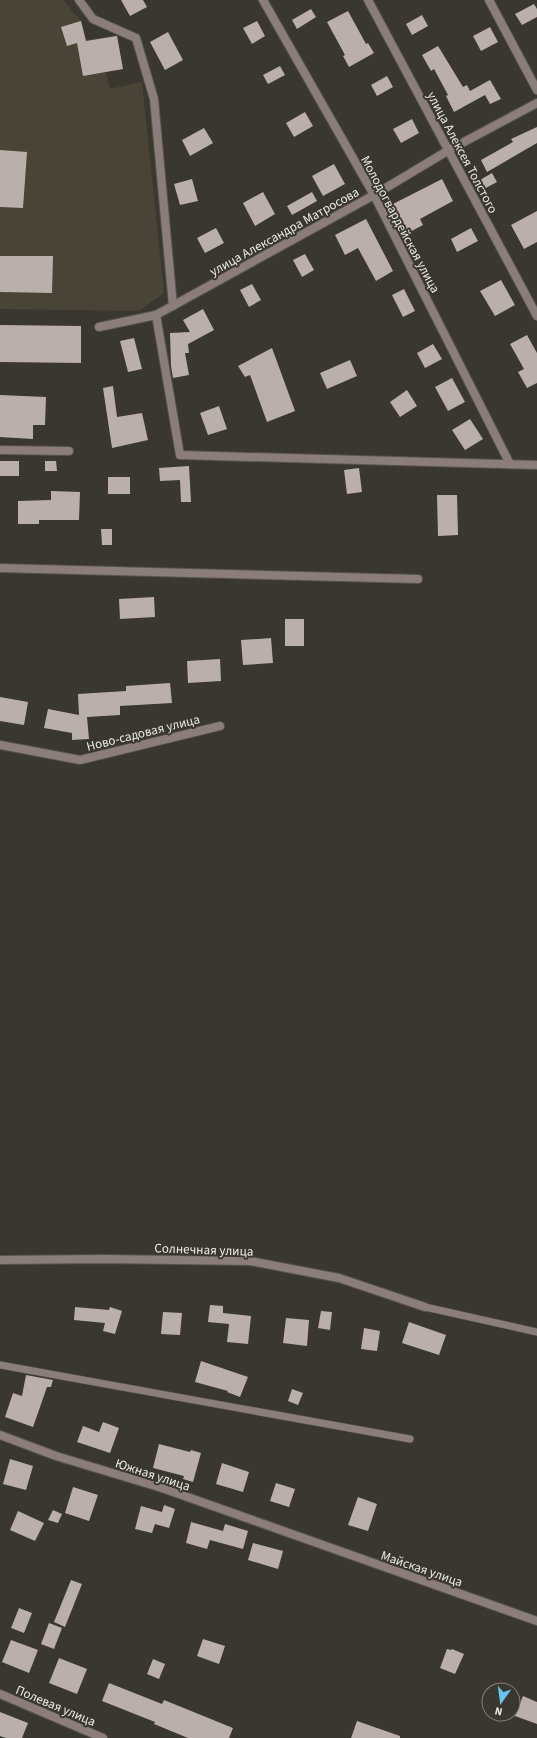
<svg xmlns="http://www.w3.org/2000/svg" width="537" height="1738" viewBox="0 0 537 1738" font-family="'Source Sans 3',sans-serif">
<rect width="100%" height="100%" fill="#3a372e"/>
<!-- built -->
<polygon fill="#494436" points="0,0 63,0 81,21 86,40 117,35 123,69 106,72 110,89 142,82 164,293 139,311 0,309"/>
<!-- building -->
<g fill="#bbafab">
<polygon points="121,0 143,0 147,7 130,16"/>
<polygon points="534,4 537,9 537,17 522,25 515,14"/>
<polygon points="311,9 316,17 297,29 292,20"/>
<polygon points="348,11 366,44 368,43 374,53 349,67 343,56 345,55 327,22"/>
<polygon points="422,15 428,26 412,35 406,24"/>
<polygon points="81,21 86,41 117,36 123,69 83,76 77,43 67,46 61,27"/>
<polygon points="257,21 265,36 252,44 243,28"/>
<polygon points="490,27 498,42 481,51 473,36"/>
<polygon points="168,32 183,60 165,70 150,42"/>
<polygon points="438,46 463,87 467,85 470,91 490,80 501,99 490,104 485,95 454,112 446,96 448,95 434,69 431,71 422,55"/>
<polygon points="280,66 285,75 268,84 263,75"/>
<polygon points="387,76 393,87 377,96 371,85"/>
<polygon points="305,112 313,126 294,137 286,123"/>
<polygon points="412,119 419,133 401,143 393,129"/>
<polygon points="537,127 537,143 487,172 481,160 513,142 511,139"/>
<polygon points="204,128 213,143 190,156 182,140"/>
<polygon points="0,150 27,152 23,208 0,207"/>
<polygon points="334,164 345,184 323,196 312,176"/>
<polygon points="492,173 497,182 484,189 480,180"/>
<polygon points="192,179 198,201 180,205 174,184"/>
<polygon points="442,179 453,201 420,219 423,225 408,233 393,204"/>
<polygon points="263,192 275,214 255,226 243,203"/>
<polygon points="312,192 317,201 292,215 287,206"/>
<polygon points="537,211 537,242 524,249 511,225"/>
<polygon points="366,219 393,271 376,281 358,248 345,255 335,235"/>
<polygon points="216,228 224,243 205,253 197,238"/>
<polygon points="471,228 478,241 457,252 451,239"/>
<polygon points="305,254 314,270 302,277 293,260"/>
<polygon points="0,256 53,256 52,293 0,292"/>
<polygon points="501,280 515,305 495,316 480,291"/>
<polygon points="252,284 261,300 249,307 240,290"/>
<polygon points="404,289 415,311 403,317 392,295"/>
<polygon points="203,309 214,330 188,344 189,353 185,353 189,375 173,378 171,366 170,333 190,332 183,320"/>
<polygon points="0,325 81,326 81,363 0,362"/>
<polygon points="527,335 537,353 537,383 527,388 518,372 524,369 510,344"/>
<polygon points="134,338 142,369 128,372 120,341"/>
<polygon points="433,344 442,359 425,368 417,353"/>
<polygon points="272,348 295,411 267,422 250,375 245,377 238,366"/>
<polygon points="350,360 357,376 327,389 320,373"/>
<polygon points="452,378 465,402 448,411 435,387"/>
<polygon points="113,386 117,417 142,413 148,440 112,448 103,388"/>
<polygon points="407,390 417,406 400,417 390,402"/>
<polygon points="0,395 46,397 45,425 33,425 33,439 0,437"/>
<polygon points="219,406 227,429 208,435 200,413"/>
<polygon points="470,419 483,439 465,450 452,430"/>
<rect x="0" y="461" width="19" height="15"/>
<polygon points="45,461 56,461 57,471 45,471"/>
<polygon points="189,466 191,502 181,502 180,480 160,481 159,468"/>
<polygon points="359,468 362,492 347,494 344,470"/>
<rect x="108" y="477" width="22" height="17"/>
<polygon points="51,491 80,492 79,520 39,520 39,524 18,524 18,501 51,500"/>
<polygon points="437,495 457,495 458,535 438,536"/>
<polygon points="101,529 112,529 112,545 102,545"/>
<polygon points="154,597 155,617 120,619 119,599"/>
<rect x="285" y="619" width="19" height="27"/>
<polygon points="271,638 273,663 243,665 241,640"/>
<polygon points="220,659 221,681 188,683 187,661"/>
<polygon points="170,683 172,703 120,706 120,715 87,717 89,739 72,740 72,733 44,728 48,709 79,715 78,694 126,691 126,686"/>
<polygon points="0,697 28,702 24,725 0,721"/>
<polygon points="210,1305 223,1306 223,1313 251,1316 248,1344 227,1342 229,1324 208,1322"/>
<polygon points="75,1307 109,1310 110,1307 122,1311 115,1334 103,1331 105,1323 74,1320"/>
<polygon points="321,1311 332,1312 330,1330 318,1328"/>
<polygon points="163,1312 182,1313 180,1335 161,1334"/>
<polygon points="286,1318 309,1320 307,1346 283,1343"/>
<polygon points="409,1322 446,1335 439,1355 402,1343"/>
<polygon points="364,1328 380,1331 377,1351 361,1349"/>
<polygon points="201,1361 248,1377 240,1397 227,1392 228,1391 195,1382"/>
<polygon points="26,1375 53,1380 51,1387 47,1387 33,1427 5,1417 13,1393 22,1396"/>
<polygon points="292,1389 303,1393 298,1405 288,1401"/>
<polygon points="103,1422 119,1428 110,1453 77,1442 83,1426 99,1432"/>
<polygon points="159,1444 190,1452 191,1450 201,1453 193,1482 183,1479 184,1476 153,1468"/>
<polygon points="10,1459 33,1466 26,1490 3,1484"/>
<polygon points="222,1463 249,1472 243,1492 216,1484"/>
<polygon points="276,1483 295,1489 289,1507 270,1501"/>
<polygon points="73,1487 98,1495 89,1521 65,1513"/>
<polygon points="358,1497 377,1504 368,1531 348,1525"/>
<polygon points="164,1505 175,1509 169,1528 155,1524 152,1533 135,1529 141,1506 162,1512"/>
<polygon points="53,1510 62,1514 58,1523 48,1520"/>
<polygon points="18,1511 44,1523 35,1541 10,1530"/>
<polygon points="191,1522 223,1531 225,1524 248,1531 243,1549 210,1540 207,1549 186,1543"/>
<polygon points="253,1543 283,1551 278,1569 248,1560"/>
<polygon points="71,1580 82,1584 65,1627 54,1622"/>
<polygon points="19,1608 32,1613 24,1633 11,1628"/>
<polygon points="49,1623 62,1628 54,1649 41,1644"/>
<polygon points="203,1639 225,1646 219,1664 197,1656"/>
<polygon points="11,1640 38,1650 29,1673 2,1662"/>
<polygon points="447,1649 451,1650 452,1649 464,1654 455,1674 440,1668"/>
<polygon points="59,1658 87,1669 77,1694 49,1683"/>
<polygon points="153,1659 165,1664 159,1679 147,1674"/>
<polygon points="109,1683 162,1704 164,1700 233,1728 229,1738 188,1738 154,1724 155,1722 102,1701"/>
<polygon points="523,1696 537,1702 537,1724 515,1716"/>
<polygon points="0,1712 28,1723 22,1738 6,1738 0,1736"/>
<polygon points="357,1721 400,1736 400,1738 351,1738"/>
</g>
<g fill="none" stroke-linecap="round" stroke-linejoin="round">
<defs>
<g id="lane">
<polyline points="425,1307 537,1332"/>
<polyline points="0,1365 410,1439"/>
</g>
<g id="street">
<polyline points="79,0 93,19 136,38 154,99 173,306"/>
<polyline points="263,0 374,195 510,464"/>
<polyline points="368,0 537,316"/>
<polyline points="489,0 537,90"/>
<polyline points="156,315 180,455 537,465"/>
<polyline points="99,327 156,315 374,195 449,150 537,103"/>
<polyline points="0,450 69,451"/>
<polyline points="0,568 418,579"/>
<polyline points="0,745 80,760 220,726"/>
<polyline points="0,1260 103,1259 250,1261 339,1278 425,1307"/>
<polyline points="0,1435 56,1456 162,1488 537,1621"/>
<polyline points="0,1694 103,1738"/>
</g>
</defs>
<!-- lane casing -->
<use href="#lane" stroke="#56544b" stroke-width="8"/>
<!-- street casing -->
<use href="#street" stroke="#56544b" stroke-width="10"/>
<!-- lane -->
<use href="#lane" stroke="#8b7d79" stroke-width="7"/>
<!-- street -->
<use href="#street" stroke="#8b7d79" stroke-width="8"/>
</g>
<g text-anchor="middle" stroke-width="4" stroke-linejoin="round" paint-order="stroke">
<!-- street labels -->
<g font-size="13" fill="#ebeae4" stroke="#3a372e">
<text transform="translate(463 152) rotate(62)" y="5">улица Алексея Толстого</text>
<text transform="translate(401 224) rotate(62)" y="5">Молодогвардейская улица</text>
<text transform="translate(284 231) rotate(-29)" y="5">улица Александра Матросова</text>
<text transform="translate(143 732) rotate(-14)" y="5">Ново-садовая улица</text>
<text transform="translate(204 1249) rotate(2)" y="5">Солнечная улица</text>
<text transform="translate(153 1474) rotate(18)" y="5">Южная улица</text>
<text transform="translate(422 1568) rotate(19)" y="5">Майская улица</text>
<text transform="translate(56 1705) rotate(23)" y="5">Полевая улица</text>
</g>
</g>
<!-- north arrow -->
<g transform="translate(501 1702) rotate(194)"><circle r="19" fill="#3a372e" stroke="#817f77"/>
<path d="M0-3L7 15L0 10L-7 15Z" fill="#68c4f0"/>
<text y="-6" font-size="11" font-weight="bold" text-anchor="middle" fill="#ebeae4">N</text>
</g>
</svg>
